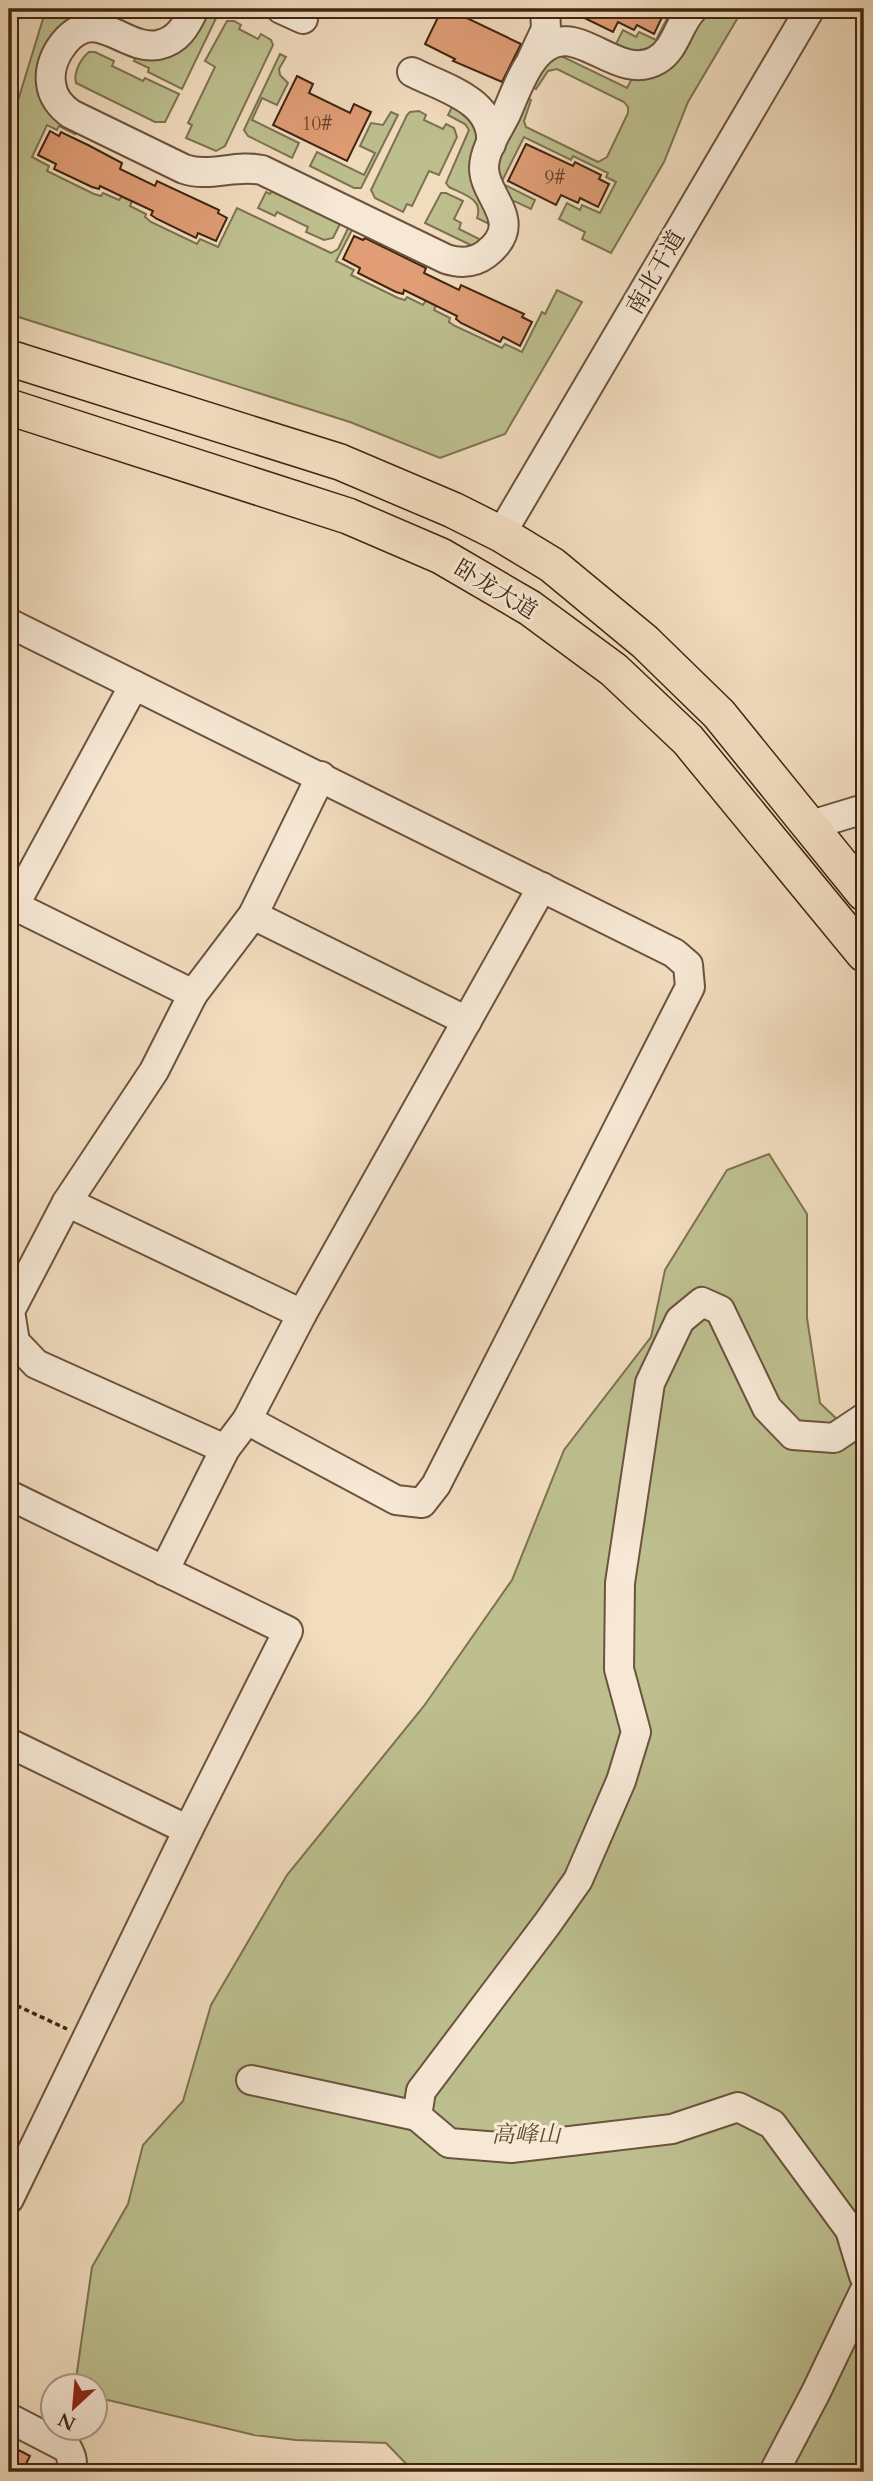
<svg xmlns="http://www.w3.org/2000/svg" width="873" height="2481" viewBox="0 0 873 2481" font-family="Cardo,'Noto Serif SC',serif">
<rect width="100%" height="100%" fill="#f1dcbe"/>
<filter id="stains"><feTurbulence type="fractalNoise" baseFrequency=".00286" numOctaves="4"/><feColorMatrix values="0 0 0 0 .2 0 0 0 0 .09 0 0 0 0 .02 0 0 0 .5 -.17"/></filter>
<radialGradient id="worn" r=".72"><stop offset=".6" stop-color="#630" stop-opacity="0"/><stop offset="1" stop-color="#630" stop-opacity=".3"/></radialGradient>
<!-- green -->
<g fill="#bdbf8f" stroke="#7e7250" stroke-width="2">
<polygon points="46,9 73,9 49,57 79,124 75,134 59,126 57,130 47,125 32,157 49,166 47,171 94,194 101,196 103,193 119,200 122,196 132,201 130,206 146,214 145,217 151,222 197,244 200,239 218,247 237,208 331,253 338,249 352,220 364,230 361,234 352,230 336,261 354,270 351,275 398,298 405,300 407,297 423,305 426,300 436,305 434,310 450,318 449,322 455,326 502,348 505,344 522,352 542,312 545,314 557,290 582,302 505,434 440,458 350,422 9,314 9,130"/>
<polygon points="202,9 224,9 219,12 182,89 148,72 149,68 134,61 138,51"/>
<polygon points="672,9 677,9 675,24 642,59 615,46 623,30 636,37 639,32 656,40"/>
<polygon points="702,9 743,9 688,102 664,162 611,253 582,239 585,232 559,219 567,203 580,210 582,205 600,213 616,182 606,177 608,173 573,156 571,160 524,137 501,183 535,200 531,209 501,195 490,172 522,95 531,100 524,121 526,127 598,162 607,157 628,113 628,107 624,102 557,69 548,71 536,89 527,85 551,51 627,88 636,71"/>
<polygon points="227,21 234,21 241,25 239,29 258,39 261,34 271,40 273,45 225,146 216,151 186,138 192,125 188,123 215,67 205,61"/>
<path d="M89,52H95L114,61L112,66L143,81L145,78L179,94L165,122H155L76,83C73,73 81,58 89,52Z"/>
<polygon points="280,54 286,57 279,69 280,75 288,83 277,105 262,98 252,120 299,143 292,158 248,136 244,130"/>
<path d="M452,107L481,121L494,207L488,221L492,223L491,225L477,218C484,199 463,194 449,187L446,183L469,130L465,124L448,115Z"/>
<polygon points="419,111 426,115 424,120 443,129 446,124 454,128 457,137 439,175 429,171 412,206 407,204 403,212 375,198 371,190 407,115 410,112"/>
<polygon points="391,112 398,115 361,188 354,188 310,166 317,152 364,175 375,153 360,146 371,123 383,125"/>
<polygon points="276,183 344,216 333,238 324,240 306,232 308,227 277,212 275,216 258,208 266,192 270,194"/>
<polygon points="441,193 446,193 463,201 454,219 461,223 459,229 489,244 481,250 425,223"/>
<polygon points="769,1154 807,1214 807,1318 820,1403 864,1445 864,2472 414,2472 386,2443 296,2440 254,2435 95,2397 94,2386 75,2386 92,2267 128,2204 143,2145 183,2101 211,2005 287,1875 424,1706 512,1580 564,1450 651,1337 665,1270 727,1170"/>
</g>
<!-- building -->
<g fill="#e09d76" stroke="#402510" stroke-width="2">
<polygon points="442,9 448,9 521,44 502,82 453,61 455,59 425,44"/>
<polygon points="566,9 666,9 654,34 637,25 634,30 618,22 613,32"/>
<polygon points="297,76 313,84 309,93 350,113 354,104 371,112 347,161 273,125"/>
<polygon points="50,131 59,136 61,132 88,145 122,163 120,169 155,186 157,181 219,210 218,213 227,218 216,241 198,233 196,238 157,219 151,215 153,211 123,197 100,186 99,189 92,187 54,169 56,164 38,155"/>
<polygon points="526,144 573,166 575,162 601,175 599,179 609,184 598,207 580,198 578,203 561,195 556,205 508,181"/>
<polygon points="354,236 363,240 365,238 426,268 424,273 459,290 461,285 524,314 522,317 532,322 520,346 503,337 500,342 461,323 456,319 457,316 404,290 403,294 396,292 358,273 360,268 343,259"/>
<polygon points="9,2445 30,2456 22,2472 9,2472"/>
</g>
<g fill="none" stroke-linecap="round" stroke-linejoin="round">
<defs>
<g id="minor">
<path d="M194,9C186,26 178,41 158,45C124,51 96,4 64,43C55,54 49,69 51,83C52,96 61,107 71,114L184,169C209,178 236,164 262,170L446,259C461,264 474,263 486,254C527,222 484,198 484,168C484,150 498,130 506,114C514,96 522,72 535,57C573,10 615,85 657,60C676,49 678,24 693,9"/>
<polyline points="281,9 303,19"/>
<polyline points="532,59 546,29 545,9"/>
<path d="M412,72C443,88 495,100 491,144"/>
<polyline points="501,534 810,9"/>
<polyline points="9,623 674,953 688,965 690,987 436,1485 422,1503 396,1500 247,1420"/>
<polyline points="808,826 864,809"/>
<polyline points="9,903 193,994"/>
<polyline points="14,906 134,685"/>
<polyline points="253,915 467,1021"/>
<polyline points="67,1202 302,1314"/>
<polyline points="864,1418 834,1438 793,1435 767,1408 720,1310 702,1302 680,1320 650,1383 620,1583 619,1669 636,1732 621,1781 578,1880 547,1924 421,2091 417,2116 449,2143 511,2148 672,2129 738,2107 772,2124 850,2230 864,2276"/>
<polyline points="225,1449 36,1364 15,1342 10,1311 67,1202 154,1071 193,994 253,915 321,776"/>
<polyline points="9,1495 288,1631 188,1830 9,2199"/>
<polyline points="164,1571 225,1449 247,1420 302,1314 542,887"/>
<polyline points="9,1743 188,1830"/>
<polyline points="251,2080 417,2116"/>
<path d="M9,2418L67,2448C72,2457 74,2463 69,2472"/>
<polyline points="774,2472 816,2392 864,2292"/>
</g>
<g id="major">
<polyline points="9,358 340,462 453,510 501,534 552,565 645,642 719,714 864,893"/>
<polyline points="9,407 348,516 441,556 530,608 614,670 688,740 864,954"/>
</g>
</defs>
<!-- minor casing -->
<use href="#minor" stroke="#6c533c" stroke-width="32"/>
<!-- major casing -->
<use href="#major" stroke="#402510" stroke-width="38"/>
<!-- path -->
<polyline stroke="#402510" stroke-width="3.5" stroke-dasharray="5 3.5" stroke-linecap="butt" points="9,2002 67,2029"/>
<!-- minor -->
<use href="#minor" stroke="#f6e8d5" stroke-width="28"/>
<!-- major -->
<use href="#major" stroke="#f1dcbe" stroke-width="35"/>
</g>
<g text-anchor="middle" stroke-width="6" stroke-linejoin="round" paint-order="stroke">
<!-- number labels -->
<g font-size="19" fill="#68432a">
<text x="317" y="130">10#</text>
<text x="555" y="184">9#</text>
</g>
<!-- street labels -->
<g font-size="23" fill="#402510" stroke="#f6e8d5">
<text transform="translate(655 272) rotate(-60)" y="8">南北干道</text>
<text transform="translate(496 589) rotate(31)" y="8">卧龙大道</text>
</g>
<!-- park labels -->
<g font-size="23" font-style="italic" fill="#5f4c30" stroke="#f6e8d5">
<text x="526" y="2142">高峰山</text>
</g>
</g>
<!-- margin -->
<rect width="873" height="2481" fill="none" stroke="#f1dcbe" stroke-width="35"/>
<rect x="10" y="10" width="852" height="2460" fill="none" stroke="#402510" stroke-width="3.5"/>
<rect x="18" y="18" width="838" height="2446" fill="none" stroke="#402510" stroke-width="2"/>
<!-- north arrow -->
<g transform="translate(74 2407) rotate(206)"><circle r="33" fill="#f6e8d5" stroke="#ad9a86" stroke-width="2"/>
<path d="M0-5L12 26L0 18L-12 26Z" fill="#8f2418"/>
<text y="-10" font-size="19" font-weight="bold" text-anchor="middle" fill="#402510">N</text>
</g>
<rect width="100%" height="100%" filter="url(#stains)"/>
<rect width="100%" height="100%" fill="url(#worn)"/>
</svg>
